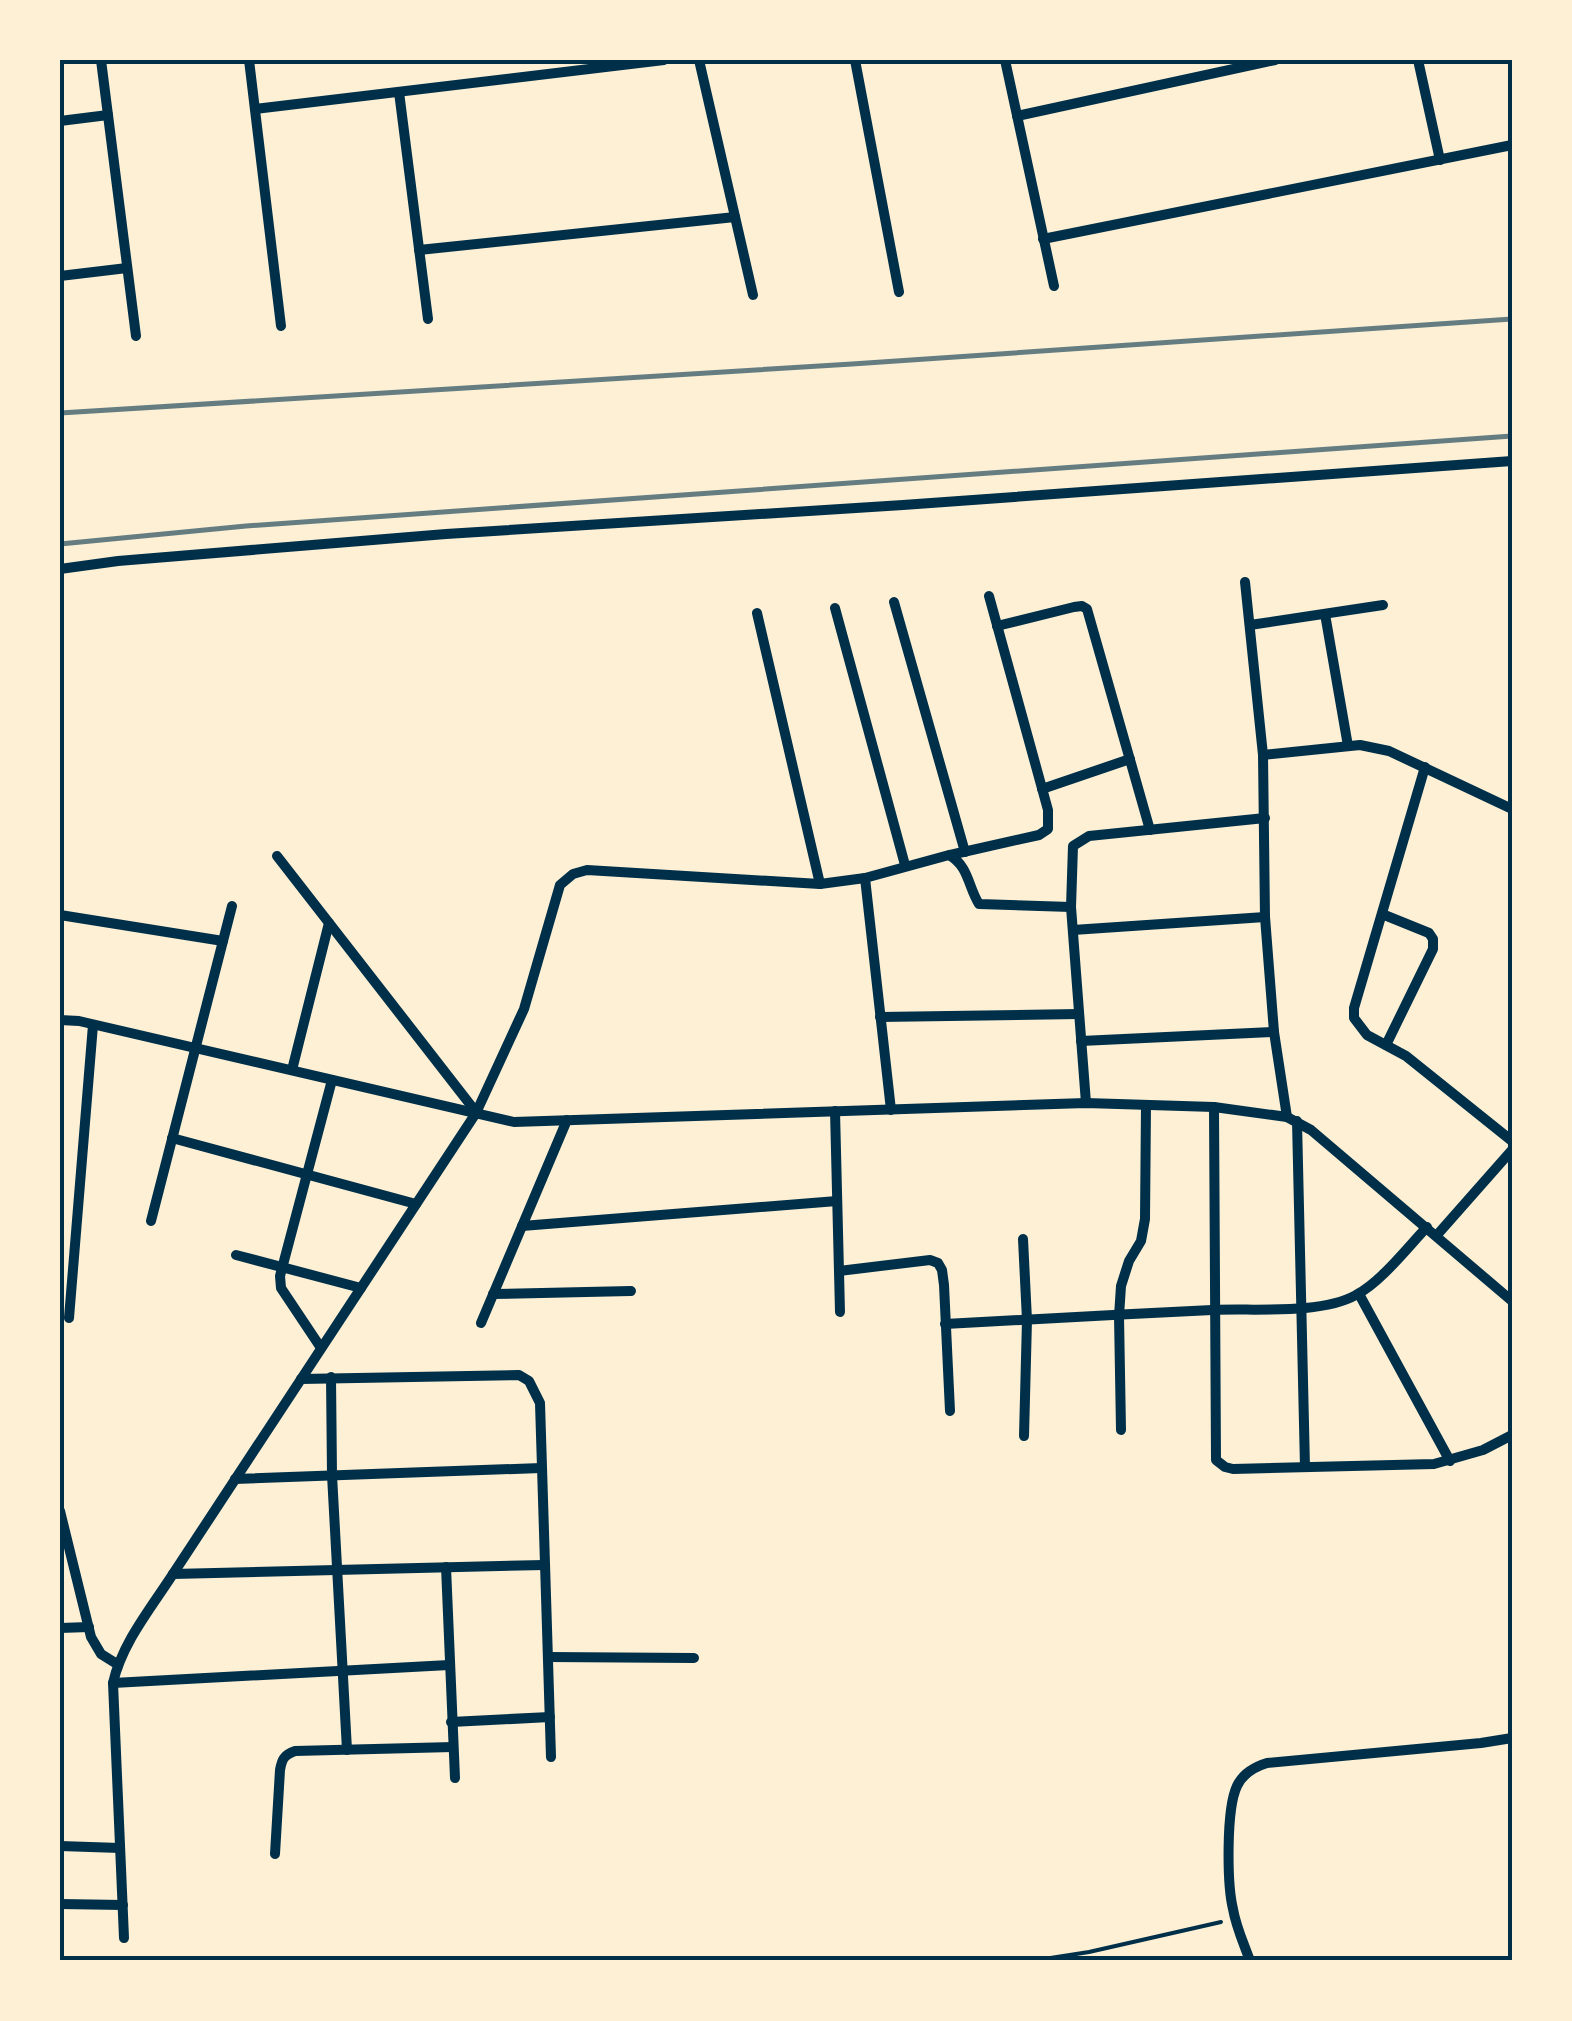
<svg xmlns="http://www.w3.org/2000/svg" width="1572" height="2021" viewBox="0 0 1572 2021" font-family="'PT Sans Narrow',sans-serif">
<rect width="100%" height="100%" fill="#fdf0d5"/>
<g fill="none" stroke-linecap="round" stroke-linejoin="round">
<!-- path -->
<polyline stroke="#003049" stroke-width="4" points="1031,1961 1089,1952 1221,1922"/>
<!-- minor -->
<g stroke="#003049" stroke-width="10">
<polyline points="101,60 136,336"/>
<polyline points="249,60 281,326"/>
<polyline points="699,60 753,295"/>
<polyline points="855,60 899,292"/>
<polyline points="1005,60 1054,286"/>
<polyline points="1418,60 1440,160"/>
<polyline points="399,92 428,319"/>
<polyline points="255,109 664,60"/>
<polyline points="1017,116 1275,60"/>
<polyline points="60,121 108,115"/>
<polyline points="1043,239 1512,145"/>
<polyline points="419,250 735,217"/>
<polyline points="60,276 127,268"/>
<polyline points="60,569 118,561 446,534 903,505 1512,461"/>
<polyline points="1245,582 1263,755 1265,917 1274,1032 1287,1117"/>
<polyline points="894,602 965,852"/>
<polyline points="835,608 905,865"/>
<polyline points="757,613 820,884"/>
<polyline points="1325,614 1348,746"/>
<polyline points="1250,625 1383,605"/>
<polyline points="997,626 1074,607 1082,606 1087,609 1150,830"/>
<polyline points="1263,755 1360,745 1389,751 1512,809"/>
<polyline points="1425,767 1354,1008 1354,1018 1367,1035 1406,1056 1512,1141"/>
<polyline points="1042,789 1130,759"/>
<polyline points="950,855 1039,835 1048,829 1048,810 989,596"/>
<polyline points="277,856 476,1112"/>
<polyline points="865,878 891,1110"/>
<polyline points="1382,914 1429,933 1433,939 1433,949 1386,1045"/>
<polyline points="60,915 223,941"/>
<polyline points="1073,930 1265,917"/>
<polyline points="880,1017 1079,1014"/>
<polyline points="60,1020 79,1021 514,1122 1086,1103 1214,1107 1287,1117 1311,1130 1512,1301"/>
<polyline points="1081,1041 1274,1032"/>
<polyline points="292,1070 329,923"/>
<polyline points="1086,1103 1071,907 1073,846 1089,836 1265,818"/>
<polyline points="1214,1107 1216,1460 1225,1467 1233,1469 1434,1464 1483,1450 1512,1435"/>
<polyline points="835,1111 840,1312"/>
<polyline points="1297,1121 1305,1467"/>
<polyline points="172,1138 416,1204"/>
<polyline points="151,1221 232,906"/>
<polyline points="522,1226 837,1201"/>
<polyline points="1437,1235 1512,1150"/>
<polyline points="1023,1239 1027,1320 1024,1436"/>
<polyline points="236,1255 361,1288"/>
<polyline points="839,1271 930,1260 938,1263 942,1270 944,1285 950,1411"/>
<polyline points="493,1294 631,1291"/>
<polyline points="1359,1294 1450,1461"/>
<polyline points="69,1318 93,1025"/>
<polyline points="481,1323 567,1120"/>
<path d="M945,1324C1035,1320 1123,1314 1212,1310C1253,1308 1320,1315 1356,1295C1381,1282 1407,1248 1427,1227"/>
<polyline points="321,1348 281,1288 280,1276 332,1080"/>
<polyline points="331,1377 332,1475 347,1750"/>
<polyline points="301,1379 519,1375 529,1381 540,1403 551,1757"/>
<polyline points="1121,1430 1119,1316 1121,1286 1129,1261 1141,1241 1145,1219 1146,1105"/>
<polyline points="235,1479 541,1468"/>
<polyline points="60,1511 91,1637 101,1654 117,1664"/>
<polyline points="446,1567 455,1778"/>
<polyline points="173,1574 544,1565"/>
<polyline points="60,1628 89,1627"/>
<polyline points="548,1657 694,1658"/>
<polyline points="113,1683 449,1665"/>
<polyline points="451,1722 550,1717"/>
<polyline points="60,1846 120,1848"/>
<path d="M275,1854L280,1770C282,1759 284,1755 295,1751L453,1747"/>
<polyline points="60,1904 123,1905"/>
<path d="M124,1938L113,1683C122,1643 151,1608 173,1574L476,1113L524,1009L560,885L573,874L587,870L820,884L865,878L949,855C969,866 968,887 979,904L1071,907"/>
<path d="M1250,1961C1244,1944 1236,1927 1233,1909C1227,1884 1226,1809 1237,1786C1243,1773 1254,1767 1267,1763L1481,1743L1512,1738"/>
</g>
<!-- rail -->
<g stroke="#657d81" stroke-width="5">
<polyline points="60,413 852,364 1512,319"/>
<polyline points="60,544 246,526 1512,436"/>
</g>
</g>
<!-- border -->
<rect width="1572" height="2021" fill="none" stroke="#fdf0d5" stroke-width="125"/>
<rect x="62" y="62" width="1448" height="1896" fill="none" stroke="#003049" stroke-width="4"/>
</svg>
